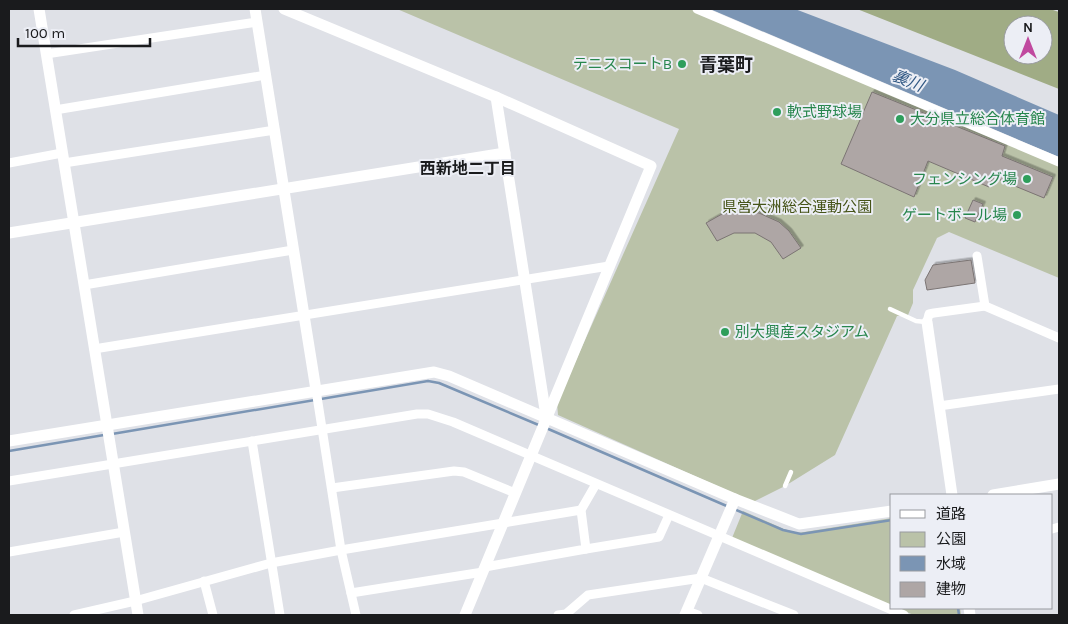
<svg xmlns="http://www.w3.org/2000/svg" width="1068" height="624" viewBox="0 0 1068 624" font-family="Karla,'Noto Sans JP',sans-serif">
<defs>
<filter id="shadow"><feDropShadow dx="2.5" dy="-2.5" stdDeviation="0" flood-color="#0004"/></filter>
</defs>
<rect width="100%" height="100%" fill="#dfe1e7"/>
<!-- green -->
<g fill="#bac2a8">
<polygon points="397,9 693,9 1059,164 1059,278 949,232 937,238 913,290 913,303 908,315 897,316 835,455 785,486 753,502 558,415 557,403 679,129"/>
<polygon points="743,511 784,529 798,533 892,518 892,606 732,538"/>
<polygon points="896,608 960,608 961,615 914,615"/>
</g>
<!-- forest -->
<path fill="#a0ac85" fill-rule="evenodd" d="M857,9H1050L1059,12V89ZM1013,25H1043V55H1013Z"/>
<!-- water -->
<polygon fill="#7b95b4" points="710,9 795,9 955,70 1059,115 1059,157"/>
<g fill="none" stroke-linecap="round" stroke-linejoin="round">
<!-- stream -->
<g stroke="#7b95b4" stroke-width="2.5">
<polyline points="546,428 729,507"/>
<polyline points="112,434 428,381 439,383 541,426"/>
<polyline points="9,451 104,435"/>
<polyline points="734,509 783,530 801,534 892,520"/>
<polyline points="958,608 959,615"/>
</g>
</g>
<!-- building -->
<g fill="#aea6a5" stroke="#7b7473" filter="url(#shadow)">
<polygon points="872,92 1005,146 1002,156 1053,177 1044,198 993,177 989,187 928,161 914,197 841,164"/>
<polygon points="973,200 983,204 975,222 965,218"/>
<polygon points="742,211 759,213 779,222 789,231 801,248 783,259 771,242 755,233 734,233 717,241 706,223 722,214"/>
<polygon points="971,260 975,283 927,290 925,280 933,265"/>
</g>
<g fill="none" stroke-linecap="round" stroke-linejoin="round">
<!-- service -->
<g stroke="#fff" stroke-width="4.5">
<polyline points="890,309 916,321 926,322"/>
<polyline points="785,486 791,472"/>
</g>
<!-- minor -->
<g stroke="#fff" stroke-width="9">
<polyline points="697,9 1059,162"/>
<polyline points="46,54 257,22"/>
<polyline points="55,110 266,75"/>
<polyline points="9,163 62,153"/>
<polyline points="64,163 275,130"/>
<polyline points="977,256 985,306"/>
<polyline points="84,285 293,250"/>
<polyline points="927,322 929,314 934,313 985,306 1059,338"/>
<polyline points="94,349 609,266"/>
<polyline points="316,390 341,550 356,615"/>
<polyline points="939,406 1059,389"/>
<polyline points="252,441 280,615"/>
<polyline points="9,481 417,414 428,414 453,422 904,615"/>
<polyline points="332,488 454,471 464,472 515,493"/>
<polyline points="1052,529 1059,527"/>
<polyline points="586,549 659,537 669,515"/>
<polyline points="9,552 124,532"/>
<polyline points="485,567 586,549 581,510 596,484"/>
<polyline points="204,581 213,615"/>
<polyline points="351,593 483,572"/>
<polyline points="687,611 698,615"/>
<polyline points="74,615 135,601 271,563 341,550 581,510"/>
<polyline points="558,615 566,614 588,595 701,578 794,615"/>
</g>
<!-- tertiary -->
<g stroke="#fff" stroke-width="11">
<polyline points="39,9 138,615"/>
<polyline points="255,9 316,390"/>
<polyline points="284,9 496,97 651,166 465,615"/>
<polyline points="496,97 546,416"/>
<polyline points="9,233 505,153"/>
<polyline points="927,322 952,495"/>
<polyline points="9,441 434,372 449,376 735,499 799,524 892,511"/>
<polyline points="993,495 1059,484"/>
<polyline points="969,608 970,615"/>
<polyline points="685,615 735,499"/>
</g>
</g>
<!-- markers -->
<g fill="#2e9e5b" stroke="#eceef5" stroke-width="2">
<circle cx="682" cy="64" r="5"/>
<circle cx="777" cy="112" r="5"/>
<circle cx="900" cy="119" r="5"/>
<circle cx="1027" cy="179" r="5"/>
<circle cx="1017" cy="215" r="5"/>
<circle cx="725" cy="332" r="5"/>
</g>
<g text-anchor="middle" stroke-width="4" stroke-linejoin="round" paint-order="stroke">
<!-- leisure labels -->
<g font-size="15" fill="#27864d" stroke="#eceef5" text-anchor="end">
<text x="672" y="69">テニスコートB</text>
<text x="787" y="117" text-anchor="start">軟式野球場</text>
<text x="910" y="124" text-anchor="start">大分県立総合体育館</text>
<text x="1017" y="184">フェンシング場</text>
<text x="1007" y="220">ゲートボール場</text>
<text x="735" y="337" text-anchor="start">別大興産スタジアム</text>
</g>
<!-- park labels -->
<g font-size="15" fill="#465418" stroke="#eceef5">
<text x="797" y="212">県営大洲総合運動公園</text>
</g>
<!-- water labels -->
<g font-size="16" font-style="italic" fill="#315884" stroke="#eceef5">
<text transform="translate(908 80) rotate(22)" y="6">裏川</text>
</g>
<!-- neighbourhood labels -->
<g font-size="16" font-weight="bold" fill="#1a1b1d" stroke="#eceef5">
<text x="468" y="174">西新地二丁目</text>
</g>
<!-- quarter labels -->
<g font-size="18" font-weight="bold" fill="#1a1b1d" stroke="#eceef5">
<text x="726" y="71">青葉町</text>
</g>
</g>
<!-- border -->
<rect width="1068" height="624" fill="none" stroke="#1a1b1d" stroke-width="20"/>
<!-- legend -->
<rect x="890" y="494" width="162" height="115" fill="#eceef5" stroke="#989a9f"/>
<rect x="900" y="510" width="25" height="8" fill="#ffffff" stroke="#989a9f"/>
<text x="936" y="519" font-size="15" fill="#1a1b1d">道路</text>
<rect x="900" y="532" width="25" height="15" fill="#bac2a8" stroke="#989a9f"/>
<text x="936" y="544" font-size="15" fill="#1a1b1d">公園</text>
<rect x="900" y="556" width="25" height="15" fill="#7b95b4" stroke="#989a9f"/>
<text x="936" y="569" font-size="15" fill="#1a1b1d">水域</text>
<rect x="900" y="582" width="25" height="15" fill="#aea6a5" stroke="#989a9f"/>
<text x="936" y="594" font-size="15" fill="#1a1b1d">建物</text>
<!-- north arrow -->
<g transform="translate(1028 40)"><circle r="24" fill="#eceef5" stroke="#989a9f"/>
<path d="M0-4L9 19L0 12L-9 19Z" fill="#c0499f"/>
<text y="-8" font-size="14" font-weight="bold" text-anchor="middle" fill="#1a1b1d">N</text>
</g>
<!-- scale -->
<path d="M18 38v8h132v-8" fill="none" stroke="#1a1b1d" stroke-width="2.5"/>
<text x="25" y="38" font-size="15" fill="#1a1b1d" stroke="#eceef5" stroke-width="4" paint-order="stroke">100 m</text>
</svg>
